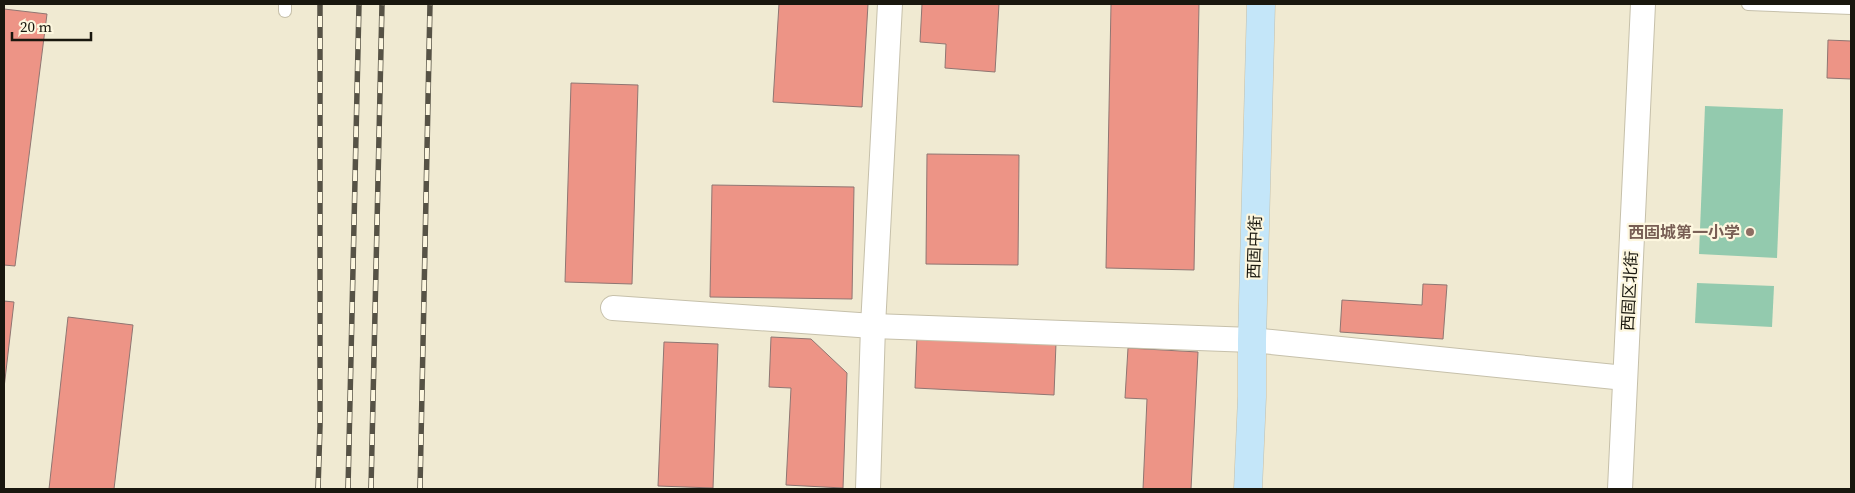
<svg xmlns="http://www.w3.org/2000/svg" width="1855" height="493" viewBox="0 0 1855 493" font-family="'Source Serif 4','Noto Sans SC',serif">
<rect width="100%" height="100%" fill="#f0ead2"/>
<!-- green -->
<g fill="#93caae">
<polygon points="1705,106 1783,109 1777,258 1699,254"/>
<polygon points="1697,283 1774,286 1772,327 1695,323"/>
</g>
<!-- building -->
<g fill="#ed9486" stroke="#8f7672">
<polygon points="779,4 868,4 862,107 773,102"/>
<polygon points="922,4 999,4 995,72 945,68 946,44 920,42"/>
<polygon points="1111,4 1199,4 1194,270 1106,268"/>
<polygon points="4,9 47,14 15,266 4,265"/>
<polygon points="1828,40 1851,41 1851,79 1827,78"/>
<polygon points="571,83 638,85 632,284 565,282"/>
<polygon points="927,154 1019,155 1018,265 926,264"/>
<polygon points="712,185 854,187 852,299 710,297"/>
<polygon points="1423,284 1447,285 1443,339 1340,332 1342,300 1422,305"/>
<polygon points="4,301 14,302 4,388"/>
<polygon points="68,317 133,325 114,489 49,489"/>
<polygon points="917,336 1056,343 1054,395 915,388"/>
<polygon points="771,337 811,339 847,373 843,488 786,485 791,388 769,387"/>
<polygon points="664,342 718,344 713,488 658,486"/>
<polygon points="1128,348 1198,352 1191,489 1143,489 1147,399 1125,398"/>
</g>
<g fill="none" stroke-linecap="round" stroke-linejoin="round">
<defs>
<g id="lane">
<polyline points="1748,4 1851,8"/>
<polyline points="285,11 285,4"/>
</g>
<g id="street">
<polyline points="613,308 873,326 1252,340 1625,378"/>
<polyline points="868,489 873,326 890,4"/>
<polyline points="1620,489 1643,4"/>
</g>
<polyline id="secondary" points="1248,489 1252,397 1252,340 1261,4"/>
</defs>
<!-- lane casing -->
<use href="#lane" stroke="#c6c0aa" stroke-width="14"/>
<!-- street casing -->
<use href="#street" stroke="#c6c0aa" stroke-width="26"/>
<!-- secondary casing -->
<use href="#secondary" stroke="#c6c0aa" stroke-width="29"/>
<!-- lane -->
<use href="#lane" stroke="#fff" stroke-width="12"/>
<!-- street -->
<use href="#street" stroke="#fff" stroke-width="24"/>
<!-- secondary -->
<use href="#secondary" stroke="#c4e6f9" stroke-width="28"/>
<defs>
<g id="rail">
<polyline points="318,489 320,426 320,4"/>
<polyline points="348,489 359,4"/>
<polyline points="371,489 382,4"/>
<polyline points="420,489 430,4"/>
</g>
</defs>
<!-- rail casing -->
<use href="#rail" stroke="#565245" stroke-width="5.5"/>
<!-- rail -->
<use href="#rail" stroke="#fdf7df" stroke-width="4" stroke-dasharray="11" stroke-linecap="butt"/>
</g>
<!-- markers -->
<circle fill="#8d6e63" stroke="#fdf7df" stroke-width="2" cx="1750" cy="232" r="5"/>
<g text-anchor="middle" stroke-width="4.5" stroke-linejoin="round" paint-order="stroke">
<!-- education labels -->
<g font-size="16" font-weight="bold" fill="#785e54" stroke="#fdf7df" text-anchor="end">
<text x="1740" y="238">西固城第一小学</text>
</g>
<!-- street labels -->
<g font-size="16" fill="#19170e" stroke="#fdf7df">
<text transform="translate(1254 247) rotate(-88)" y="6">西固中街</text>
<text transform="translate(1629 291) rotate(-87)" y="6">西固区北街</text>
</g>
</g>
<!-- border -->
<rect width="1855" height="493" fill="none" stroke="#19170e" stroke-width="10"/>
<!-- scale -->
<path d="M12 32v8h79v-8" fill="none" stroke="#19170e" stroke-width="2.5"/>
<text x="20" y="32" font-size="15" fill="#19170e" stroke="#fdf7df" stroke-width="4" paint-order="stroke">20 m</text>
</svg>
